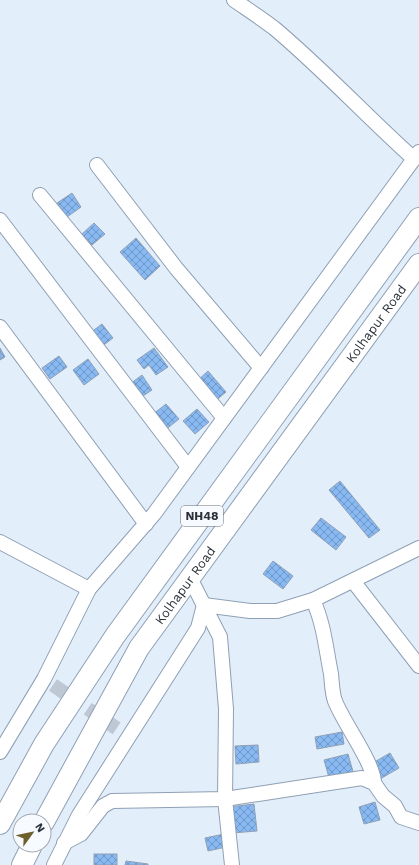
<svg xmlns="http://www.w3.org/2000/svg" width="419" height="865" viewBox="0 0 419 865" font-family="'Work Sans',sans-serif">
<defs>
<pattern id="building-cross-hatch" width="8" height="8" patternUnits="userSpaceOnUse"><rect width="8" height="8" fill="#88b9f2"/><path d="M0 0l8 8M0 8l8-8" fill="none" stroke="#6f97c5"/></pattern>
</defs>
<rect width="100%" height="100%" fill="#e3eefb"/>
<!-- building -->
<g fill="url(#building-cross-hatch)" stroke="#90a0b4">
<polygon points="72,193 81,207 67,217 57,203"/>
<polygon points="94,223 105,234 92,245 82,234"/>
<polygon points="136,238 160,266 145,280 120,252"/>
<polygon points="102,324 113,338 101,347 90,333"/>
<polygon points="0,348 5,357 0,360"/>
<polygon points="154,348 168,367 156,375 149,365 144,369 137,360"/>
<polygon points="59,356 67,367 50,379 42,368"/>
<polygon points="88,359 99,374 84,385 73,370"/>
<polygon points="208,371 226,392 214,402 197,381"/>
<polygon points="142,375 152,390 140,398 130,384"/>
<polygon points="166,404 179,419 164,431 152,415"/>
<polygon points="197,409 209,422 195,434 183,421"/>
<polygon points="340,481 380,530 369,538 329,490"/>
<polygon points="321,518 346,537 336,550 311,530"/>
<polygon points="273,561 293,576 283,589 263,574"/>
<polygon points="342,732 344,744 317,749 315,737"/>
<polygon points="258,745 259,762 236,764 235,746"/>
<polygon points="390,753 399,768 380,779 371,764"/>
<polygon points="348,754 354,775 330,781 324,760"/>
<polygon points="375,802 380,820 364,824 359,807"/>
<polygon points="254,804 257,831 232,833 229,807"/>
<polygon points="224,834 226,847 208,851 205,838"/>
<rect x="94" y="854" width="23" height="11"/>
<polygon points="126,861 148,864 148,865 125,865"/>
</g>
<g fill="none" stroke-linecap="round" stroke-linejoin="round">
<!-- minor-tunnel -->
<polyline stroke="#bec8d4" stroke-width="14" stroke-dasharray="14 7" stroke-linecap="butt" points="53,685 119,730"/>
<defs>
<g id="minor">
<path d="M234,0C247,9 261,18 274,28C323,69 366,116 414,159"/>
<polyline points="97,165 176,268 261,368"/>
<polyline points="40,195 224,418"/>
<polyline points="0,220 188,467"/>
<polyline points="0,327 146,524"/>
<polyline points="0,542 89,589"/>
<polyline points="190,578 220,637 226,709 225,799 232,865"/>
<polyline points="353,581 419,666"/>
<path d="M313,600C324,624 326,649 331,674C332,683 332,693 335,701C344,724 374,763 374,783"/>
<polyline points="204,605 250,611 277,611 313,600 419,548"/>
<polyline points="0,752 44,679 89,589 154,514 419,152"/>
<polyline points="64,843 81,834 103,806 112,801 225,799 362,778 374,783 383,796 395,806 401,817 419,823"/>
<polyline points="54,865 79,815 198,628 204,605"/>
</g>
<g id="highway">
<path id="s1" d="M44,822L139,648L419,264"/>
<polyline points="0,824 44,744 115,636 419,218"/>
<polyline points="22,865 32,845"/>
</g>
</defs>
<!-- minor casing -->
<use href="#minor" stroke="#8fa0b4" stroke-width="16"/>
<!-- highway casing -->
<use href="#highway" stroke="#8fa0b4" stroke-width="22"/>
<!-- minor -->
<use href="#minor" stroke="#fff" stroke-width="14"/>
<!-- highway -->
<use href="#highway" stroke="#fff" stroke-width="20"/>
</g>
<g text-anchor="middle" stroke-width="3.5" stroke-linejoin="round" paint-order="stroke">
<!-- shield labels -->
<rect fill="#f7faff" stroke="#686e75" stroke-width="1" x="181" y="506" width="42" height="20" rx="3"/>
<g font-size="12" font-weight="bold" fill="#2b323a">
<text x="202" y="520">NH48</text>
</g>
<!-- street labels -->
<g font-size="13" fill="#2b323a" stroke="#f7faff">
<text dy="5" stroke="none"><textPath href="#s1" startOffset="600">Kolhapur Road</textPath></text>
<text dy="5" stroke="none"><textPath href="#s1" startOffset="276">Kolhapur Road</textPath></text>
</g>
</g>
<!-- north arrow -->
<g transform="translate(32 833) rotate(57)"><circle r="19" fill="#f7faff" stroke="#a5aab0"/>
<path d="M0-3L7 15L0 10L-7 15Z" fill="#6e602d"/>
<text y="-6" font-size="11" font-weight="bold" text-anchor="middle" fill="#2b323a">N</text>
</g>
</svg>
